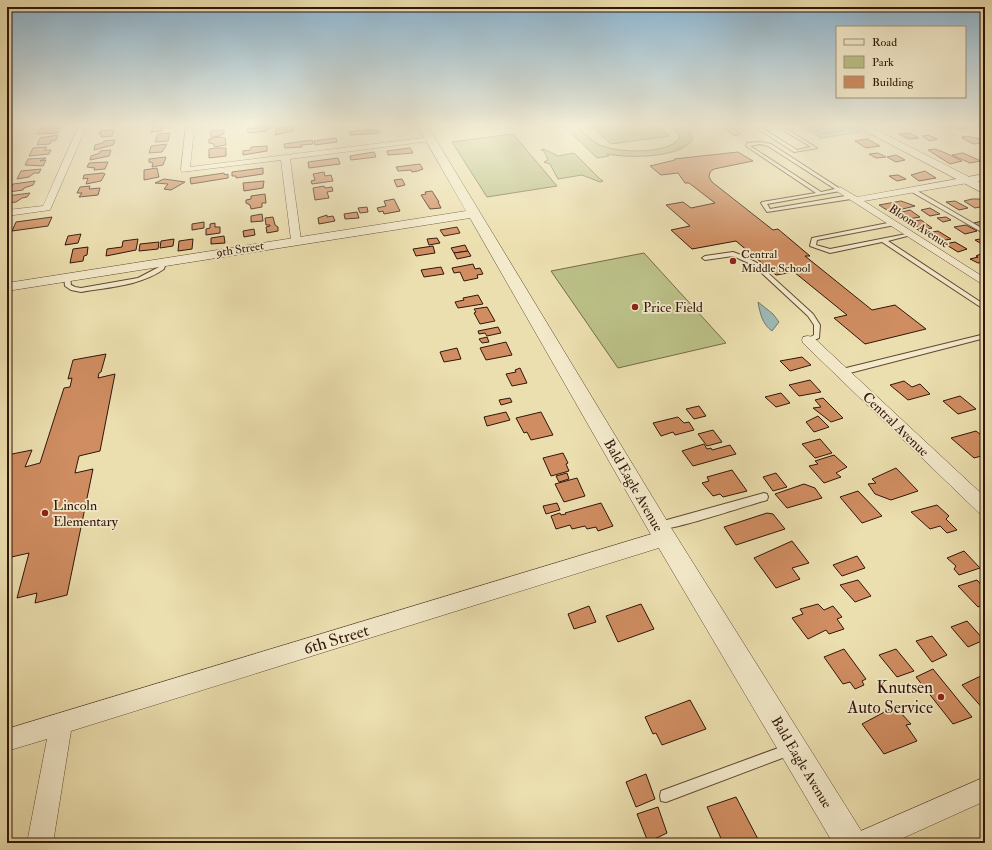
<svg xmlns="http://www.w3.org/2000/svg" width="992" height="850" viewBox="0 0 992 850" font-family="'IM FELL Double Pica',serif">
<rect width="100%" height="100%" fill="#ecdfaf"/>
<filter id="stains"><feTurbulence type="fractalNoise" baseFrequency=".005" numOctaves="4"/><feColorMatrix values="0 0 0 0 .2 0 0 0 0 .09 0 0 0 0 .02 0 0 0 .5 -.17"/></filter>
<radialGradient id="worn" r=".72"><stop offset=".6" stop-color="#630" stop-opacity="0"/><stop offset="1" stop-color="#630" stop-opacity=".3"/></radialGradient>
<!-- green -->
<g fill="#bbc188" stroke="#766b48">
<path d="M563,125H576C583,132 591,141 600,145C617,153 668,155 680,138L679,134L669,125C679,125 692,127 692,140C678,159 627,158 607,154L609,156L597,158Z"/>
<polygon points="590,125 655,125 670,136 611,144"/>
<polygon points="513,134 557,186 487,197 452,142"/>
<polygon points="544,149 558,156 574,153 600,179 603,181 600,182 582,175 558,179 550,164 544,162 548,160 544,151 541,150"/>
<polygon points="644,253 726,343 618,368 551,271"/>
</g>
<!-- water -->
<g fill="#9dbab6" stroke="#727871">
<polygon points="806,125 848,125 861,132 821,138 800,126"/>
<path d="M758,302L773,314L779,322L772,331C762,324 760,313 758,302Z"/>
</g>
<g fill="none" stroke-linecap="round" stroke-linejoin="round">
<!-- shore -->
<polyline stroke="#676860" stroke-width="1" points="807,125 822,134 846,130 847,125"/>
</g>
<!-- building -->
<g fill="#cf8d61" stroke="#311509">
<polygon points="170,125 170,128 162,128 162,131 151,132 153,126"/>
<polygon points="269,125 270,128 266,129 267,131 248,133 247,129 258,128 258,126"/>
<polygon points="944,125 961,125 971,128 960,129"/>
<polygon points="52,126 51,128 60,128 58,133 37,134 40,129"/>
<polygon points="294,126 293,131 275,135 277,128"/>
<polygon points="114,130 112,136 101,137 102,135 99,134 100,131"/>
<polygon points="224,130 224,134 221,134 221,136 211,137 210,131"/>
<polygon points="365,130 378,130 380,133 350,135 349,132"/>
<polygon points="170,133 168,141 155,142 158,134"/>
<polygon points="909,133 919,138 909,139 899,134"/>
<polygon points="58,135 56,140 51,141 50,144 37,145 40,138"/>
<polygon points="928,135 937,139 930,141 922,136"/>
<polygon points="966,136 980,139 985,141 985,143 974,144 962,138 965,138 962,137"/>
<polygon points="219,137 225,138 226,145 214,147 214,144 209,143 209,139"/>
<polygon points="336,138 337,142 315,145 314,141"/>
<polygon points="867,139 880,146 866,148 855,141"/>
<polygon points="115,140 113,145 94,150 95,145 103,143 104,141"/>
<polygon points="312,140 313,144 301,145 302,147 285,148 284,144"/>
<polygon points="167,144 162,152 149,153 151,146"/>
<polygon points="267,146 267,151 243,155 243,151 250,150 251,147"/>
<polygon points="47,147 44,150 51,150 49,154 29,156 33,148"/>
<polygon points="217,148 226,148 226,156 209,158 209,149"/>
<polygon points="410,148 413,153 388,155 387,151"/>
<polygon points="935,149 948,154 962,161 950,164 928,150"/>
<polygon points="111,150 109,156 90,160 91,156 100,153 100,151"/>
<polygon points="374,152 376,157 351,160 350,156"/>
<polygon points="738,152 753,161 714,169 710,172 709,177 712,182 773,230 778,229 810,256 805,256 872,310 895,305 926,329 865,344 834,318 847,315 794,272 776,275 736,241 692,249 671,230 690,226 666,205 683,202 691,208 715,203 689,183 685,183 678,173 661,175 650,166 675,160 674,159"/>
<polygon points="878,153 886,157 876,158 869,154"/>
<polygon points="963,153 981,161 970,163 952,155"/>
<polygon points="896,155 905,160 896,162 887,157"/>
<polygon points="166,157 163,165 152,167 153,163 149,162 149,159"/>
<polygon points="46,158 40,161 46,160 43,166 25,165 28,159"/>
<polygon points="338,158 340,164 309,168 308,162"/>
<polygon points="108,162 105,169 94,170 95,168 87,167 89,163"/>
<polygon points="420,164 423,169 418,171 412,172 411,170 398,171 396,167"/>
<polygon points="157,168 159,177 144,180 144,170"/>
<polygon points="263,168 263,174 236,178 236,176 232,176 232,172"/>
<polygon points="41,169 39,173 34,173 29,177 17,179 21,171"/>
<polygon points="925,171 936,178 919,181 911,175"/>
<polygon points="324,172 325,176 331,175 333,181 312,184 311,181 315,180 313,174"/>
<polygon points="103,173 105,174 101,181 86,184 88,178 83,179 84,175"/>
<polygon points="224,173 225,175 228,174 228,178 191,184 190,178"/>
<polygon points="898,175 906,179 897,181 889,176"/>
<polygon points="164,179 185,182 171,190 164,189 168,184 155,183"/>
<polygon points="402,179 405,185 397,187 394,180"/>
<polygon points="35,181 33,185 24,188 23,190 9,192 13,184"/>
<polygon points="264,181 263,188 244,191 243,183"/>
<polygon points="90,186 89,189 100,188 98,195 79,197 82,193 77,193 80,187"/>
<polygon points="324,186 325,188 332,187 333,191 327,192 329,198 315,200 313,188"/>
<polygon points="432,191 439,202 438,202 441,208 430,209 421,195 426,194 425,192"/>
<polygon points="30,193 27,197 22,198 16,202 7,203 7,196"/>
<polygon points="265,194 266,203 262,203 262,207 251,209 250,205 246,203 246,200 251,199 251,196"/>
<polygon points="394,199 400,211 384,214 383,211 379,212 377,208 386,206 384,201"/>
<polygon points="972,199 979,199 985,202 985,206 975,208 964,201"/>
<polygon points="901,201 915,206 890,212 879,205"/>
<polygon points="955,201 968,208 959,210 946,202"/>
<polygon points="367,207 368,212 360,213 358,208"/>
<polygon points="930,208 940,214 930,216 921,210"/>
<polygon points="910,210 920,217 903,220 894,214"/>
<polygon points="357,212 359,218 345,219 344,214"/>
<polygon points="262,214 263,221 251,222 251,216"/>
<polygon points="327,215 327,217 333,216 335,221 319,224 318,218"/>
<polygon points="52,217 48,226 12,231 16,222"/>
<polygon points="273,217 275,225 278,227 278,231 267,233 266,227 270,226 270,225 266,225 265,218"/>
<polygon points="946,217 951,220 943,222 937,218"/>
<polygon points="921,220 932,228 923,230 909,222"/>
<polygon points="982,221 985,222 985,227 982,228 974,223"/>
<polygon points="204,222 204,228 192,230 192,224"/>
<polygon points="215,223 215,227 220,227 220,233 206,235 206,229 210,228 210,224"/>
<polygon points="966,225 977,231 965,234 954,227"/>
<polygon points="457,227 460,233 444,236 440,230"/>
<polygon points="254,229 255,235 244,237 243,231"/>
<polygon points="938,231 951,239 941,241 928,233"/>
<polygon points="81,234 78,243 65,245 68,236"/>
<polygon points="224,236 225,243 211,244 211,238"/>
<polygon points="437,238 440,243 429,245 427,239"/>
<polygon points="985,238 985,246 975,240"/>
<polygon points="138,239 136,250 106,256 107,249 122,247 123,241"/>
<polygon points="174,239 173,246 160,248 161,241"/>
<polygon points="193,239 192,249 178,251 179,241"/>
<polygon points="159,242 158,249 139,251 140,244"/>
<polygon points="955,242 967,249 958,252 945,244"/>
<polygon points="465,245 468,251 454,253 451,248"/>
<polygon points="433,246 435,253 416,256 413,249"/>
<polygon points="88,247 87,255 84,256 83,261 70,263 73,249"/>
<polygon points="468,251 471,256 457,259 454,253"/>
<polygon points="983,253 985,262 978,263 970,259 978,257 976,256"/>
<polygon points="473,264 475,269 480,268 483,274 477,275 478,278 464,281 460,272 454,273 452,268"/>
<polygon points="441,267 444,274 424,277 421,270"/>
<polygon points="478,295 483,304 458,308 455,302 464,300 463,298"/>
<polygon points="487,307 495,321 480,324 474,313 476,312 474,309"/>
<polygon points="498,327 501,333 487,336 485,333 479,334 478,331"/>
<polygon points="487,337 489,342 482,343 479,339"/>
<polygon points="506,342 512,355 486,360 480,348"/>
<polygon points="457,348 461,359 444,362 440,352"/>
<polygon points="106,354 101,372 99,373 98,378 115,374 100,451 79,456 75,473 93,469 67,595 35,603 37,593 17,598 29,553 7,558 7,455 32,450 25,467 40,463 64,388 70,387 72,378 68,379 73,360"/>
<polygon points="802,357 811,365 790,371 780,361"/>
<polygon points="520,368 527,383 512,386 506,374 516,372 515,370"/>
<polygon points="810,380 821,392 799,396 789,385"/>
<polygon points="904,381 912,387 920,384 930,394 908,400 890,385"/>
<polygon points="781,393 790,403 776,407 765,397"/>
<polygon points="960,396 976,409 958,414 943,401"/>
<polygon points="510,398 512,402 501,405 499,400"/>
<polygon points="823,398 843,418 831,422 813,408 821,407 815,400"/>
<polygon points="699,406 706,416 694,419 686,409"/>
<polygon points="506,412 510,420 487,426 484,417"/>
<polygon points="541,412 553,435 531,440 527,432 524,433 516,418"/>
<polygon points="818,416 829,427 814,432 806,422"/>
<polygon points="678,417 684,423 689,422 694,430 675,435 673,432 661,436 653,423"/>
<polygon points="713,430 722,442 707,446 698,434"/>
<polygon points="976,431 985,438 985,455 974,458 951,438"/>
<polygon points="820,439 832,453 815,458 802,444"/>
<polygon points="704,444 707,449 711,448 712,450 730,445 736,454 693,466 682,451"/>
<polygon points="563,453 568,463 566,464 569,471 551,476 543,458"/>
<polygon points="834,455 847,467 836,473 841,477 824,483 809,466 818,464 815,461"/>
<polygon points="896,468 918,491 891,500 875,494 868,484 876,483 872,479"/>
<polygon points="732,470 747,491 723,497 720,494 713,496 702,483 709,481 707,477"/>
<polygon points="567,473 569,479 559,482 556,476"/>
<polygon points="776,473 787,487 773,491 763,477"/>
<polygon points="577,478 585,496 564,502 555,484"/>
<polygon points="804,484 815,488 822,498 787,508 775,494"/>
<polygon points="858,491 882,516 862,523 840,497"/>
<polygon points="557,503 560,510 546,514 543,506"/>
<polygon points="601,503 613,526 598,531 596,527 587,529 585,526 572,529 570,525 556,529 551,516 560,513 561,515 566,514 565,513"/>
<polygon points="937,505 949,516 946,519 957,530 947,533 940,526 930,529 911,512"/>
<polygon points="767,513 773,514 785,529 736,545 724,527"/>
<polygon points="792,541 809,563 792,568 800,579 776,588 754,558"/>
<polygon points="964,551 980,568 959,575 954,569 956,566 947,558"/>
<polygon points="857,556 865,568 842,576 833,565"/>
<polygon points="858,580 871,596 855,602 840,585"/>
<polygon points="977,580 985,589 985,604 978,607 958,586"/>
<polygon points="641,604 654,629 618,642 606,616"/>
<polygon points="818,604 824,610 833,606 842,617 837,619 844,629 829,634 826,630 808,639 792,618 803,614 800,609"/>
<polygon points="589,606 596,622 574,629 568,614"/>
<polygon points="967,621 984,640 968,647 951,627"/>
<polygon points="932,636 947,655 932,662 916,641"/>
<polygon points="844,649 866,679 862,681 864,685 855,689 850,682 843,684 824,657"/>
<polygon points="896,649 914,671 897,677 879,655"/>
<polygon points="933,669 972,717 953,724 916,677"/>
<polygon points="985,674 985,711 962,685"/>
<polygon points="690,700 706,729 662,745 656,733 653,734 645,717"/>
<polygon points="892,708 896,713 900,712 911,724 906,725 917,741 884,754 862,724"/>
<polygon points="646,774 655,799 636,807 626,782"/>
<polygon points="736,797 760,843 723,843 707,807"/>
<polygon points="658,807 667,833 648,842 637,814"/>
</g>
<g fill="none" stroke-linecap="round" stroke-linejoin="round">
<defs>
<g id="service">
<polygon points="722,125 727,125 739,134 735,135"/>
<polygon points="752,125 757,125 797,150 811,147 775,125 780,125 817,148 794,152"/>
<path d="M760,142L771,144L842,190L840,191L767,204L770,209L851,195L854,197L851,199L767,212L761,203L762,202L816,193L746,146L747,143ZM760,144L768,146L835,189L821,192L750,146Z"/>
<polygon points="910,189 914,189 985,230 985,234 910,191"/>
<polygon points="893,222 895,223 895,225 817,240 816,245 830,249 911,233 911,235 888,241 985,305 985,310 882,242 830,253 810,246 812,238"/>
<polygon points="733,252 744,256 757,263 813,314 820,325 819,338 810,342 806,342 805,340 814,335 814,325 808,316 753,265 733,256 705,260 702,258 705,256"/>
<path d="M163,260L166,262L164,269C140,286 109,287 81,292L71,290L65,286L64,277L67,275L70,277L71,285L75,287L81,288L138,278L159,267L160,262Z"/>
<polygon points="985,334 985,338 842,375 838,372 842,369"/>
<path d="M764,493L767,494L768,497L767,500L764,501C748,505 666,533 656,529L654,526L656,523Z"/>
<polygon points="789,744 793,746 795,750 793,754 666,802 661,801 660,796 661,791"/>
</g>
<g id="minor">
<polygon points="79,125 87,125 50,210 7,216 7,210 43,206"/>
<polygon points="186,125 209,125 194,129 190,167 430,137 434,139 430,141 290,159 301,240 296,243 291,240 281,160 182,172 181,170"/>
<polygon points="980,129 985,129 985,134 980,133"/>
<polygon points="985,174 985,180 864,201 985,278 985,286 835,190 840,187 857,197"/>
<polygon points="808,336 813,337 985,497 985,515 979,513 803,343 802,340 803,337"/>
<polygon points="665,530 671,532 674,538 671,544 665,546 71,731 53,843 27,843 47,739 7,751 7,729"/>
<polygon points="985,777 985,801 892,843 850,843 854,834"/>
</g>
<g id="tertiary">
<polygon points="417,125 427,125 673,531 862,832 867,843 833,843 657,545 470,218 7,291 7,283 466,211"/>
<polygon points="854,125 867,125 985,185 985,194"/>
</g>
</defs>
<!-- service casing -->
<use href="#service" stroke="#604832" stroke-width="2"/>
<!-- minor casing -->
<use href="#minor" stroke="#604832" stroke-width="1"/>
<!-- tertiary casing -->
<use href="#tertiary" stroke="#604832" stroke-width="1"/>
<!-- service -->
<use href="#service" fill="#f3eacb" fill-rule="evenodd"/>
<!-- minor -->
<use href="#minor" fill="#f3eacb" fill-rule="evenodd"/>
<!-- tertiary -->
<use href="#tertiary" fill="#f3eacb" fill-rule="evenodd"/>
</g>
<!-- sky -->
<linearGradient id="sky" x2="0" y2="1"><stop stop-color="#8ab6d4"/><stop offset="0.51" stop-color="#f6f1db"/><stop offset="1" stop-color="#f6f1db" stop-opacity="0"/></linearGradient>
<rect width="992" height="244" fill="url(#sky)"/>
<!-- markers -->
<g fill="#8f2418" stroke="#f3eacb" stroke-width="1.5">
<circle cx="733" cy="261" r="4"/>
<circle cx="635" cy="307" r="4"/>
<circle cx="45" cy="513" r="4"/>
<circle cx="941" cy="697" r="4"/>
</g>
<g text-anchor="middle" stroke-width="3.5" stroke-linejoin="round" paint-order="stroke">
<!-- far-street labels -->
<g font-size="12" fill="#311509" stroke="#f3eacb">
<text transform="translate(919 226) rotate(33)" y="4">Bloom Avenue</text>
<text transform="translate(240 249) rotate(-9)" y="4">9th Street</text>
</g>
<!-- far-poi labels -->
<g font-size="12" fill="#311509" stroke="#f3eacb" text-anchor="start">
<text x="741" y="258">Central<tspan x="741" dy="14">Middle School</tspan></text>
</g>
<!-- poi labels -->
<g font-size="14" fill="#311509" stroke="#f3eacb" text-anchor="start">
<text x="643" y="312">Price Field</text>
<text x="53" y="510">Lincoln<tspan x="53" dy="16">Elementary</tspan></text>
</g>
<!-- street labels -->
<g font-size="14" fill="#311509" stroke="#f3eacb">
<text transform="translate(896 424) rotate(44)" y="5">Central Avenue</text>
<text transform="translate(634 485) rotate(60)" y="5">Bald Eagle Avenue</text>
<text transform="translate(802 762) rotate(59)" y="5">Bald Eagle Avenue</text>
</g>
<!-- near-street labels -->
<g font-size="17" fill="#311509" stroke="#f3eacb">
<text transform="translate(336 639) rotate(-17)" y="6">6th Street</text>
</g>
<!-- near-poi labels -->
<g font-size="17" fill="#311509" stroke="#f3eacb" text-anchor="end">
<text x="933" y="693">Knutsen<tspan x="933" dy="20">Auto Service</tspan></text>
</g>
</g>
<!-- margin -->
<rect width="992" height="850" fill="none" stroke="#ecdfaf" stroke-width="24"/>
<rect x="8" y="8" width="976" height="834" fill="none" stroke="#311509" stroke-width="2"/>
<rect x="12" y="12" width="968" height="826" fill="none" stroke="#311509"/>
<!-- legend -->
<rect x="836" y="26" width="130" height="72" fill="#f3eacb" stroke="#a5957d"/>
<rect x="844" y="39" width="20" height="6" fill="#f3eacb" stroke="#a5957d"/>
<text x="872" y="46" font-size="12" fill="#311509">Road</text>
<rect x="844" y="56" width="20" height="12" fill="#bbc188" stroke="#a5957d"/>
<text x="872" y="66" font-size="12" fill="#311509">Park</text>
<rect x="844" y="76" width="20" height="12" fill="#cf8d61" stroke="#a5957d"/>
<text x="872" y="86" font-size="12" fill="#311509">Building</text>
<rect width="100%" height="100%" filter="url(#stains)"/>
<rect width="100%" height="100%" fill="url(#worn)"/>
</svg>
